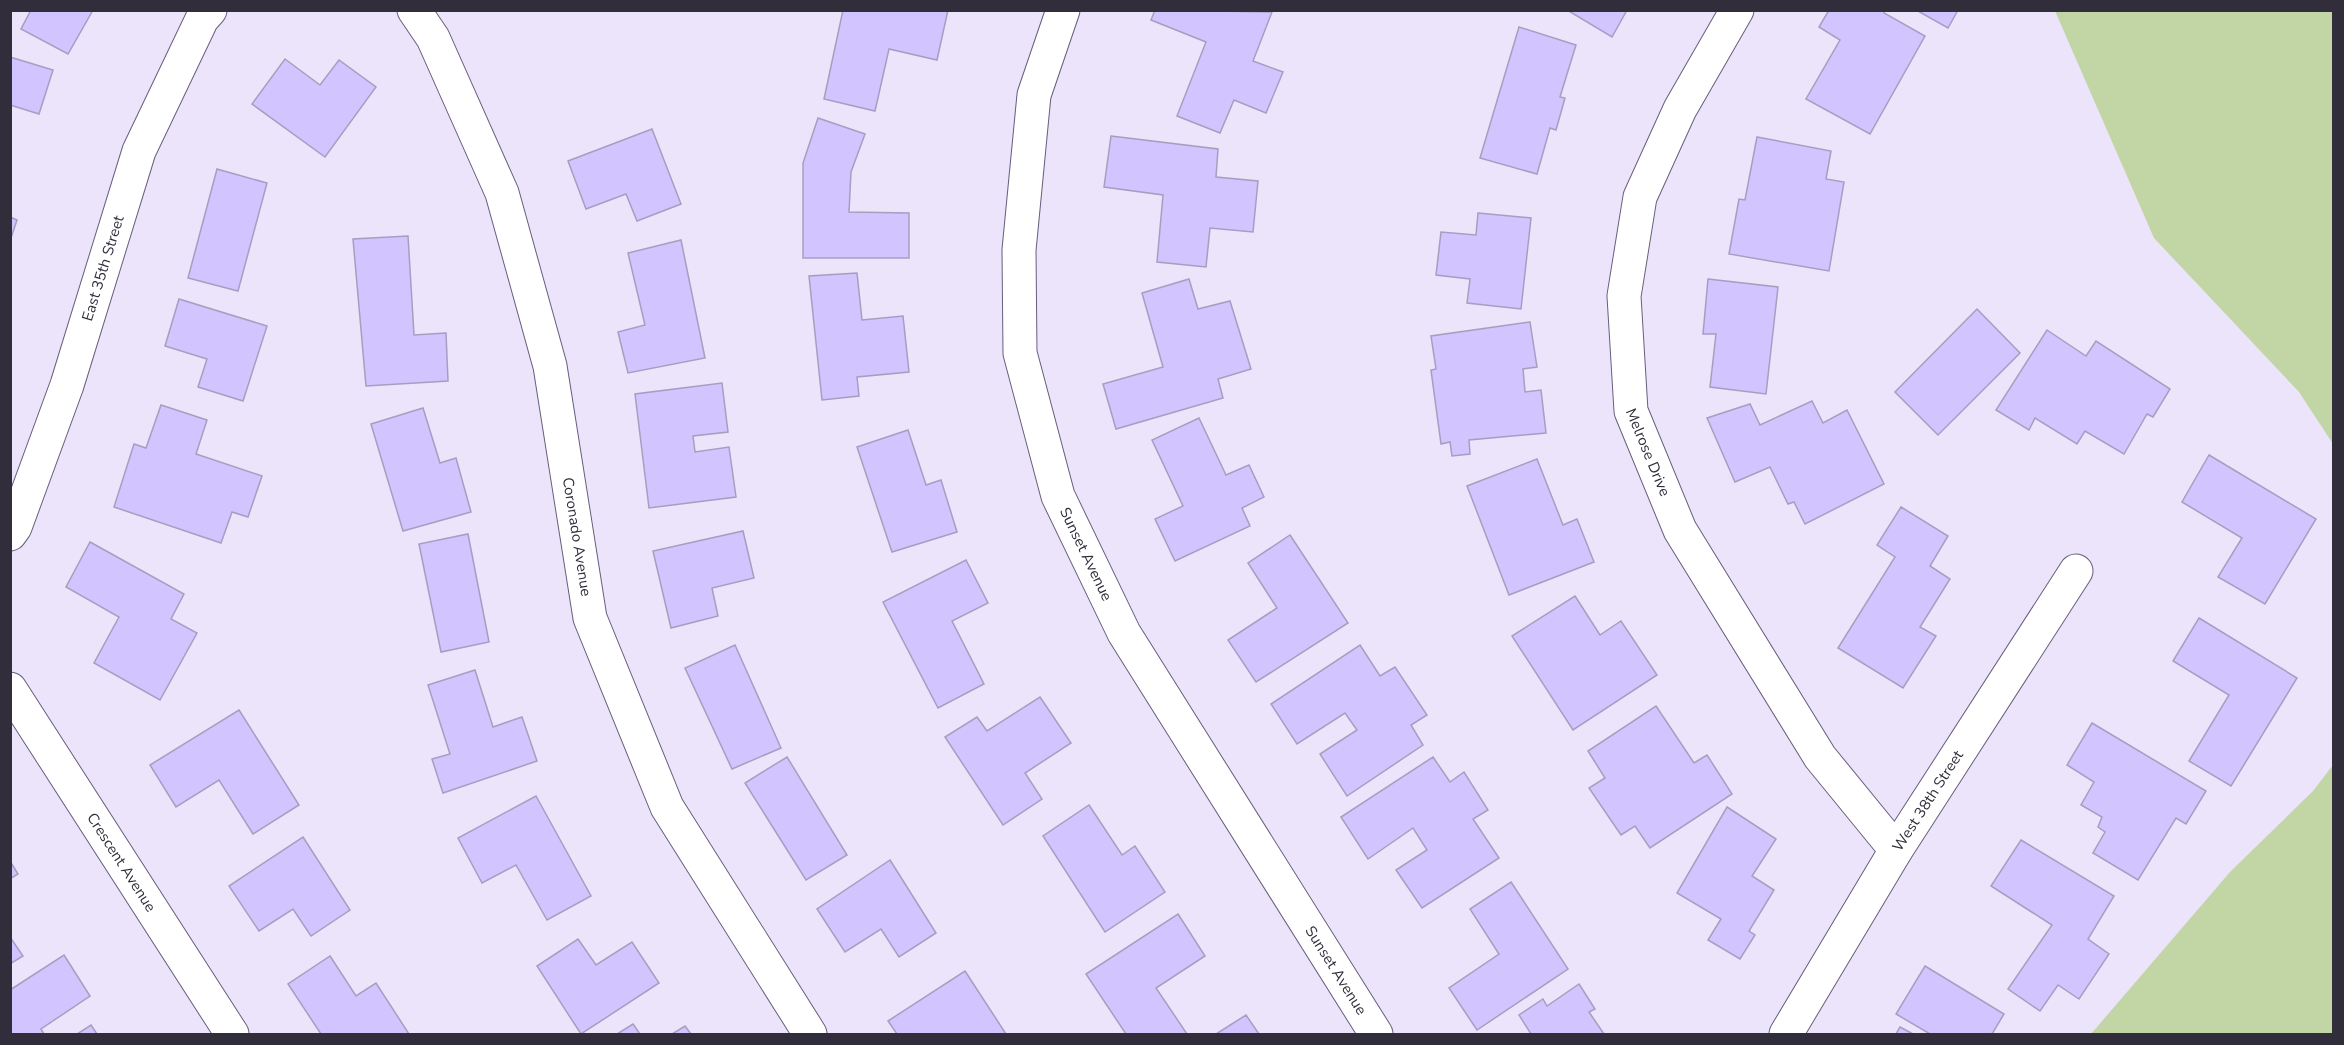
<svg xmlns="http://www.w3.org/2000/svg" width="2344" height="1045" viewBox="0 0 2344 1045" font-family="'Nunito Sans',sans-serif">
<rect width="100%" height="100%" fill="#ebe4fa"/>
<!-- green -->
<g fill="#c2d5a4">
<polygon points="2055,11 2333,11 2333,444 2299,392 2154,238"/>
<polygon points="2333,765 2333,1034 2091,1034 2230,872 2313,791"/>
</g>
<!-- building -->
<g fill="#d2c4ff" stroke="#a69ec0" stroke-width="1.5">
<polygon points="31,10 93,10 68,54 21,29"/>
<polygon points="843,10 948,10 937,60 889,49 875,111 824,99"/>
<polygon points="1155,10 1272,12 1253,61 1283,72 1266,113 1234,100 1220,133 1177,116 1206,42 1151,20"/>
<polygon points="1567,10 1627,10 1612,37"/>
<polygon points="1829,10 1885,10 1884,13 1925,36 1870,134 1806,99 1840,40 1819,27"/>
<polygon points="1916,10 1958,10 1948,28"/>
<polygon points="1519,27 1576,45 1560,97 1565,98 1556,130 1550,128 1537,174 1480,158"/>
<polygon points="10,57 53,70 39,114 10,105"/>
<polygon points="285,59 320,85 339,60 376,87 325,157 252,104"/>
<polygon points="818,118 865,134 851,172 849,212 909,213 909,258 803,258 803,163"/>
<polygon points="652,129 681,204 637,221 626,194 586,209 568,161"/>
<polygon points="1111,136 1218,149 1216,177 1258,181 1253,232 1210,228 1206,267 1157,262 1163,195 1104,187"/>
<polygon points="1757,137 1831,151 1826,179 1844,182 1829,271 1729,254 1739,199 1745,200"/>
<polygon points="217,169 267,183 238,291 188,278"/>
<polygon points="1478,213 1531,218 1521,309 1467,303 1470,279 1436,275 1441,232 1476,235"/>
<polygon points="10,217 17,220 10,241"/>
<polygon points="408,236 414,335 446,333 448,381 366,386 353,239"/>
<polygon points="681,240 705,358 628,373 618,332 645,325 628,253"/>
<polygon points="857,273 862,320 903,316 909,372 857,377 859,396 822,400 809,276"/>
<polygon points="1189,279 1198,309 1230,301 1251,369 1218,379 1223,398 1116,429 1103,384 1163,367 1142,293"/>
<polygon points="1708,279 1778,287 1766,394 1710,387 1716,334 1703,334"/>
<polygon points="179,299 267,326 243,401 198,387 207,359 165,346"/>
<polygon points="1977,309 2020,353 1938,435 1895,392"/>
<polygon points="1530,322 1537,367 1523,369 1525,392 1541,390 1546,433 1469,440 1470,454 1452,456 1450,442 1441,444 1431,370 1436,369 1431,336"/>
<polygon points="2047,330 2086,356 2096,341 2170,389 2153,417 2147,414 2124,454 2085,431 2077,444 2035,418 2029,430 1996,410"/>
<polygon points="722,383 728,432 693,436 695,452 729,447 736,497 649,508 635,394"/>
<polygon points="1812,401 1823,423 1847,410 1884,484 1805,524 1794,502 1788,504 1770,467 1735,482 1707,418 1750,404 1760,425"/>
<polygon points="161,405 207,420 196,454 262,476 248,517 232,512 221,543 114,507 134,444 146,448"/>
<polygon points="423,408 440,463 456,458 471,512 403,531 371,424"/>
<polygon points="1199,418 1226,475 1249,465 1264,497 1242,508 1250,526 1175,561 1155,519 1183,506 1152,440"/>
<polygon points="908,430 926,485 941,480 957,532 892,552 857,447"/>
<polygon points="2209,455 2316,519 2265,604 2218,577 2242,538 2182,502"/>
<polygon points="1537,459 1563,525 1577,519 1594,562 1509,595 1467,486"/>
<polygon points="1901,507 1948,536 1930,566 1950,579 1920,627 1936,636 1903,688 1838,648 1895,557 1877,545"/>
<polygon points="743,531 754,578 712,588 718,616 671,628 653,551"/>
<polygon points="468,534 489,642 441,652 419,544"/>
<polygon points="1290,535 1348,623 1256,682 1228,640 1277,608 1248,563"/>
<polygon points="90,542 184,594 171,619 197,633 160,700 94,663 119,617 66,587"/>
<polygon points="966,560 988,603 952,621 984,684 938,708 883,602"/>
<polygon points="1575,596 1600,635 1621,621 1657,675 1573,730 1512,636"/>
<polygon points="2199,618 2297,678 2231,786 2189,761 2229,695 2173,661"/>
<polygon points="735,645 781,748 732,769 685,668"/>
<polygon points="1360,645 1380,676 1395,667 1427,715 1411,725 1423,745 1347,796 1320,754 1357,730 1345,713 1297,744 1271,704"/>
<polygon points="475,670 493,727 522,717 537,761 443,793 432,759 450,754 428,685"/>
<polygon points="1040,697 1071,743 1025,773 1042,799 1003,825 945,737 977,717 987,731"/>
<polygon points="1656,706 1694,763 1707,755 1732,794 1650,848 1635,826 1621,835 1589,788 1605,778 1588,751"/>
<polygon points="239,710 299,805 253,834 219,780 176,807 150,765"/>
<polygon points="2092,723 2206,791 2186,824 2176,818 2138,880 2093,853 2105,832 2098,827 2102,817 2081,805 2094,782 2067,765"/>
<polygon points="787,757 847,855 806,880 745,783"/>
<polygon points="1433,757 1450,782 1464,772 1488,810 1473,819 1499,858 1422,908 1396,870 1427,850 1413,828 1368,859 1341,817"/>
<polygon points="536,796 591,896 547,920 516,865 482,883 458,838"/>
<polygon points="1089,805 1122,855 1135,846 1165,892 1105,932 1043,836"/>
<polygon points="1727,807 1776,839 1752,876 1774,890 1749,931 1755,935 1740,959 1708,940 1721,919 1677,893"/>
<polygon points="303,837 350,910 311,936 293,909 259,931 229,886"/>
<polygon points="2021,840 2114,896 2088,939 2109,954 2079,999 2058,985 2040,1011 2008,989 2052,925 1991,886"/>
<polygon points="890,860 936,933 899,957 881,929 845,952 817,909"/>
<polygon points="10,861 18,874 10,879"/>
<polygon points="1511,882 1568,969 1477,1030 1449,988 1499,954 1470,909"/>
<polygon points="1178,914 1205,956 1156,988 1187,1034 1126,1034 1086,974"/>
<polygon points="10,937 23,956 10,964"/>
<polygon points="578,939 596,965 632,942 659,983 581,1034 537,966"/>
<polygon points="64,955 90,996 41,1029 44,1034 10,1034 10,990"/>
<polygon points="330,956 356,996 376,983 409,1034 321,1034 288,984"/>
<polygon points="1925,966 2004,1014 1992,1034 1930,1034 1896,1014"/>
<polygon points="965,971 1006,1034 897,1034 888,1021"/>
<polygon points="1579,984 1595,1009 1589,1012 1604,1034 1531,1034 1519,1015 1543,999 1547,1006"/>
<polygon points="1246,1015 1259,1034 1216,1034"/>
<polygon points="633,1024 640,1034 617,1034"/>
<polygon points="91,1025 97,1034 77,1034"/>
<polygon points="685,1026 691,1034 672,1034"/>
<polygon points="1900,1027 1913,1034 1896,1034"/>
</g>
<g fill="none" stroke-linecap="round" stroke-linejoin="round">
<defs>
<g id="street">
<path id="s1" d="M414,10L433,38L502,193L550,366L590,618L667,807L810,1034"/>
<path id="s2" d="M1063,10L1034,95L1019,250L1020,353L1058,496L1124,633L1376,1034"/>
<path id="s3" d="M1737,10L1680,109L1640,197L1624,296L1631,411L1680,530L1820,757L1896,850"/>
<path id="s4" d="M10,534L15,527L67,385L139,151L202,19L210,10"/>
<path id="s5" d="M10,689L232,1034"/>
<path id="s6" d="M1786,1034L1896,850L2076,571"/>
</g>
</defs>
<!-- street casing -->
<use href="#street" stroke="#685e7c" stroke-width="35"/>
<!-- street -->
<use href="#street" stroke="#fff" stroke-width="33"/>
</g>
<g text-anchor="middle" stroke-width="5" stroke-linejoin="round" paint-order="stroke">
<!-- street labels -->
<g font-size="15" fill="#312d3a" stroke="#ebe4fa">
<text dy="5" stroke="none"><textPath href="#s4" startOffset="282">East 35th Street</textPath></text>
<text dy="5" stroke="none"><textPath href="#s3" startOffset="471">Melrose Drive</textPath></text>
<text dy="5" stroke="none"><textPath href="#s1" startOffset="556">Coronado Avenue</textPath></text>
<text dy="5" stroke="none"><textPath href="#s2" startOffset="561">Sunset Avenue</textPath></text>
<text dy="5" stroke="none"><textPath href="#s6" startOffset="273">West 38th Street</textPath></text>
<text dy="5" stroke="none"><textPath href="#s5" startOffset="206">Crescent Avenue</textPath></text>
<text dy="5" stroke="none"><textPath href="#s2" startOffset="1047">Sunset Avenue</textPath></text>
</g>
</g>
<!-- border -->
<rect width="2344" height="1045" fill="none" stroke="#312d3a" stroke-width="24"/>
</svg>
